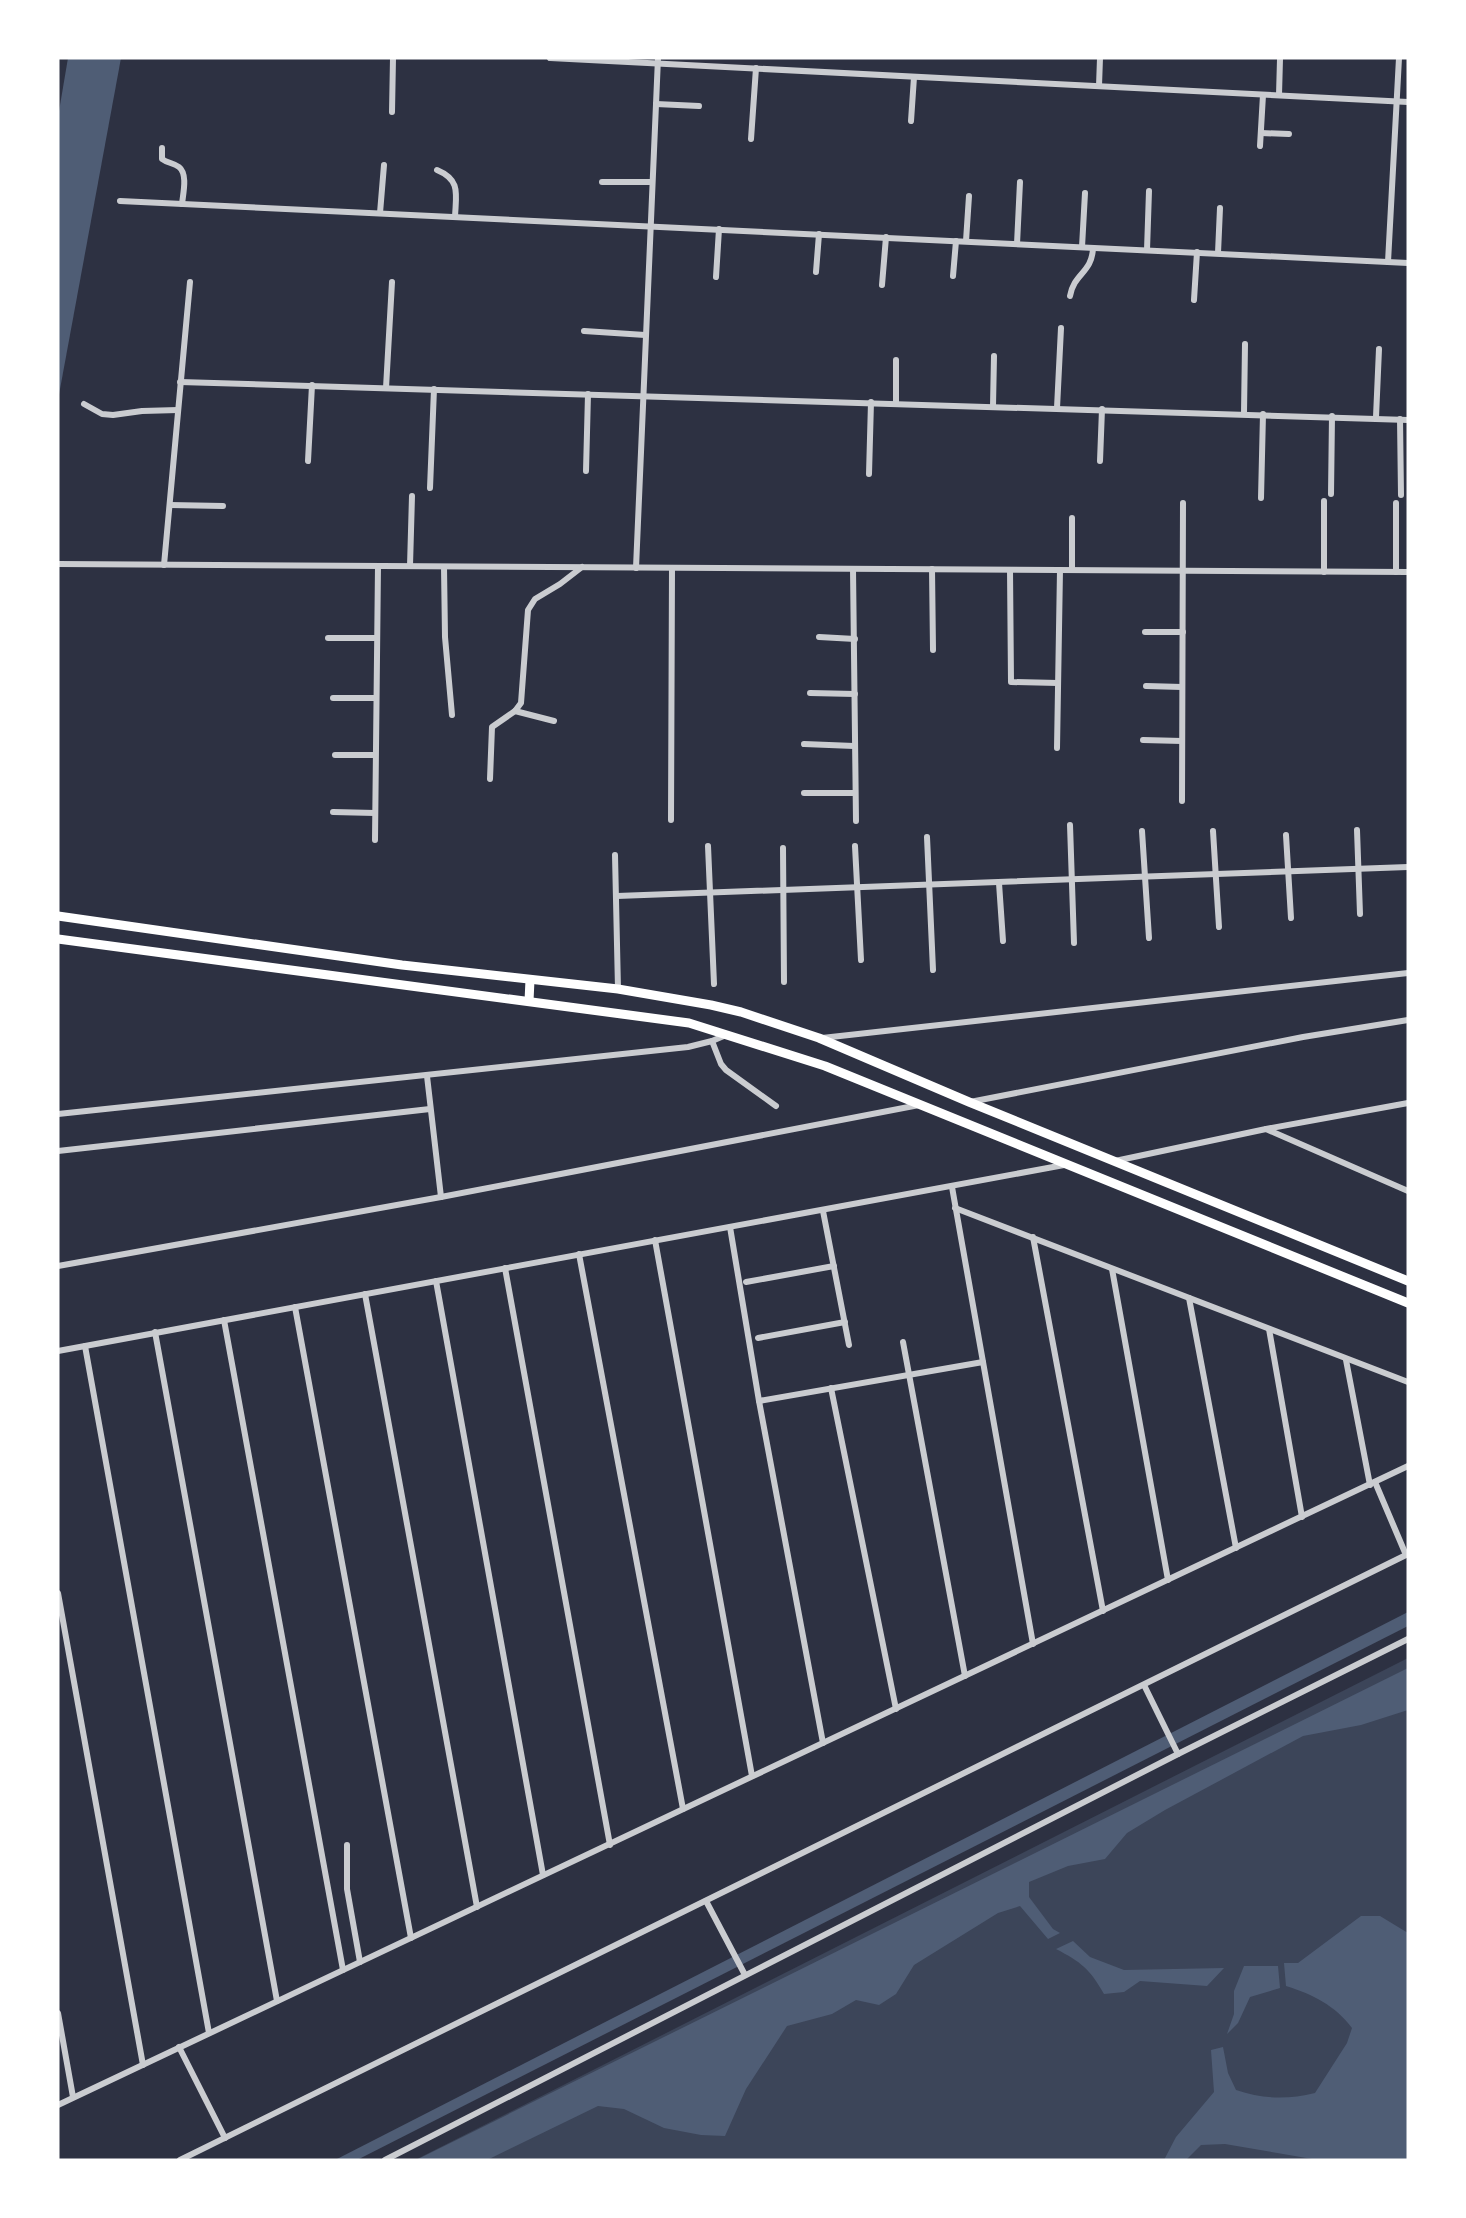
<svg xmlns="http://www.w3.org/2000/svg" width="1466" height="2218" viewBox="0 0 1466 2218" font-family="'Crimson Pro',serif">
<rect width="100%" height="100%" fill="#2d3142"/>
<!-- green -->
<polygon fill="#3c4559" points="1408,1658 1408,2160 415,2160"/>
<!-- water -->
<g fill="#4f5d75">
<polygon points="68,58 121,58 58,400 58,117"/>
<polygon points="1408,1612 1408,1626 357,2160 335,2160"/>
<polygon points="1408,1668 1408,1710 1361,1725 1303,1736 1165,1810 1127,1833 1105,1859 1068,1866 1029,1882 1029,1897 1053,1929 1060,1933 1048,1939 1020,1906 998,1913 914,1965 896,1994 879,2005 856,2000 832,2014 787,2026 746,2089 725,2136 701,2135 664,2128 624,2109 598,2106 487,2160 416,2160"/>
<path d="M1361,1916H1380L1408,1933V2160H1318L1225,2144L1201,2145L1186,2160H1164L1176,2137L1214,2092L1211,2050L1223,2047L1228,2073L1236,2090C1263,2099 1287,2100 1315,2093L1347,2043L1352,2028C1336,2006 1312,1994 1286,1986L1284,1963H1298Z"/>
<path d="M1073,1941L1090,1957L1124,1970L1224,1968L1207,1986L1140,1981L1124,1992L1104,1994C1090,1969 1081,1962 1056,1949Z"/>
<polygon points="1244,1966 1278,1966 1280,1988 1250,1997 1238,2023 1227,2034 1234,2014 1234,1991"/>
</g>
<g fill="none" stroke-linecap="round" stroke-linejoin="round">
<!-- minor -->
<g stroke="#caccd0" stroke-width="6">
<polyline points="550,58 1408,102"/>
<polyline points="1099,86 1100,58"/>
<polyline points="1279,95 1280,59"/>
<polyline points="656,104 699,106"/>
<polyline points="392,112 393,58"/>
<polyline points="911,121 914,77"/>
<polyline points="1261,133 1289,134"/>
<polyline points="751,139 756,68"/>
<polyline points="1260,146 1263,95"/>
<path d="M162,148V159C167,163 174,163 179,167C188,174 183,194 182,204"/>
<path d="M437,170C461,180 456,194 455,217"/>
<polyline points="602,182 652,182"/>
<polyline points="120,201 1408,263"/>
<polyline points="380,213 384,165"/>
<polyline points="966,241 969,196"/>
<polyline points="1017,244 1020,182"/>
<polyline points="1082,247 1085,193"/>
<polyline points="1147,250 1149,191"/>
<polyline points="1218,253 1220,208"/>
<polyline points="1388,262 1399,58"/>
<polyline points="816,272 819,234"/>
<polyline points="953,276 956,241"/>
<polyline points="716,277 719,229"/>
<polyline points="882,285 886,237"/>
<path d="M1070,296C1074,273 1092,273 1093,248"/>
<polyline points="1194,300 1197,252"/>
<polyline points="584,331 645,335"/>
<polyline points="180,382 1408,420"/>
<polyline points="386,388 392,282"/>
<polyline points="896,403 896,360"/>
<polyline points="84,404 102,414 113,415 142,411 178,410"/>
<polyline points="993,406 994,356"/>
<polyline points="1057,408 1061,328"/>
<polyline points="1244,413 1245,344"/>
<polyline points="1376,417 1379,349"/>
<polyline points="1400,419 1401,495"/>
<polyline points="308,461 312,385"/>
<polyline points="1100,461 1102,409"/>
<polyline points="586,471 588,394"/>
<polyline points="869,474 871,402"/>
<polyline points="430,488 434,389"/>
<polyline points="1331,494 1332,416"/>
<polyline points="1261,498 1263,414"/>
<polyline points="1396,503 1396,572"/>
<polyline points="170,505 223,506"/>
<polyline points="58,564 1408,572"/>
<polyline points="164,565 190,282"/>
<polyline points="410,566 412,496"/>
<polyline points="444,567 445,637 452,715"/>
<polyline points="636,568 658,58"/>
<polyline points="853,569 856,821"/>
<polyline points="932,569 933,650"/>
<polyline points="1010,570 1011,682 1058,683"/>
<polyline points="1072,570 1072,518"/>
<polyline points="1324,572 1324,501"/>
<polyline points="1145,632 1183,632"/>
<polyline points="819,637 855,639"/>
<polyline points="328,638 376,638"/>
<polyline points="1146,686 1182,687"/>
<polyline points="810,693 855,694"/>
<polyline points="333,698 376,698"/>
<polyline points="515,711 554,721"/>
<polyline points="1143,740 1182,741"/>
<polyline points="804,744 854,746"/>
<polyline points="1057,748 1060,570"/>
<polyline points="335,755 375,755"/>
<polyline points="490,779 492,727 515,711 521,703 528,610 535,599 560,584 582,567"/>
<polyline points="804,793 854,793"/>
<polyline points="1182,801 1183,503"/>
<polyline points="333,812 375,813"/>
<polyline points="671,820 672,568"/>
<polyline points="1070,825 1074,943"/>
<polyline points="1357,830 1360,914"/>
<polyline points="1142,831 1149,938"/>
<polyline points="1213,831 1219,927"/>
<polyline points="1286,835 1291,918"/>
<polyline points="927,837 933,970"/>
<polyline points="375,840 378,566"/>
<polyline points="708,846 714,984"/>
<polyline points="855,846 861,960"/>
<polyline points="783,848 784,982"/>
<polyline points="615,855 618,989"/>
<polyline points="999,883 1003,941"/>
<polyline points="617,896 1408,867"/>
<polyline points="822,1038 1408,973"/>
<polyline points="712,1041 721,1064 726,1070 776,1106"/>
<polyline points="427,1076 441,1197"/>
<polyline points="970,1102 1303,1037 1408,1020"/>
<polyline points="58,1114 688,1047 712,1041 726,1035"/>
<polyline points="1266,1129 1408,1191"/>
<polyline points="58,1151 430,1109"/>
<polyline points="1115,1161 1266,1129 1408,1103"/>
<polyline points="952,1187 1033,1644"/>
<polyline points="955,1208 1408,1382"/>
<polyline points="823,1211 849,1345"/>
<polyline points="730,1227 759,1401 823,1743"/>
<polyline points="1033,1237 1103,1611"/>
<polyline points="655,1240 752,1776"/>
<polyline points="579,1254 683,1809"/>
<polyline points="58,1266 441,1197 919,1105"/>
<polyline points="505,1268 610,1845"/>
<polyline points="1112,1269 1168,1580"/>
<polyline points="436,1281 543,1875"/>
<polyline points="746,1282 834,1266"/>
<polyline points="365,1294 477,1907"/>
<polyline points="1189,1298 1236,1548"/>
<polyline points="295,1307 411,1938"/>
<polyline points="224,1320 343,1970"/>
<polyline points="1269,1329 1302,1517"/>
<polyline points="155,1332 277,2001"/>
<polyline points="758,1338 845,1322"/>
<polyline points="903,1342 965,1676"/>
<polyline points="85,1346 209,2033"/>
<polyline points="58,1351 1064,1165"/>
<polyline points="1346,1360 1370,1485"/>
<polyline points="831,1388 896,1709"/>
<polyline points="759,1401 983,1362"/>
<polyline points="1375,1482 1406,1555"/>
<polyline points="58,1593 143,2065"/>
<polyline points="1144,1685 1178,1754"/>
<polyline points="347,1845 347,1889 360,1962"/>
<polyline points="706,1901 745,1975"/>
<polyline points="58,2013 73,2097"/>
<polyline points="179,2047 225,2138"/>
<polyline points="58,2105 1408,1466"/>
<polyline points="180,2160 1408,1554"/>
<polyline points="385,2160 1178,1754 1408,1639"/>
</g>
<!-- secondary -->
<g stroke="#fff" stroke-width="9">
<polyline points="58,916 402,965 618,989 711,1005 741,1012 819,1038 969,1102 1408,1281"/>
<polyline points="58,939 689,1023 825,1066 1408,1303"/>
<polyline points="529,1001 530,980"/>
</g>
</g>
<!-- border -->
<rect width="1466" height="2218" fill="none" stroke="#ffffff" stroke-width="119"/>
</svg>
